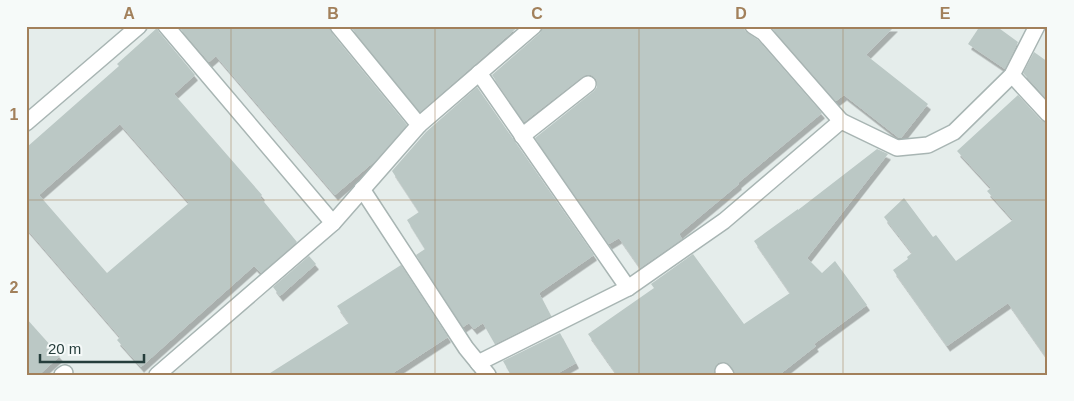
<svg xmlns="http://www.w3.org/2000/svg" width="1074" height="401" viewBox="0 0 1074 401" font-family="Helvetica,sans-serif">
<defs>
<filter id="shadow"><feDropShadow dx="3" dy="5.5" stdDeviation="0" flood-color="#0004"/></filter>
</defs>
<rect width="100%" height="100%" fill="#e5edeb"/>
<!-- building -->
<g fill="#bbc8c5" fill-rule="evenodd" filter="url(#shadow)">
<polygon points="178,26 329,26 331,32 407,125 375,161 335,195 216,56 209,62"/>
<polygon points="350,26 519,26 420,112"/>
<polygon points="543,26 744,26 745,31 758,40 822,113 738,183 739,184 679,234 682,239 640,268 619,238 609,244 535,138 594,91 597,87 597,82 596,79 591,75 586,75 582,77 524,122 492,75 540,33"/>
<polygon points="770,26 895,26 866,55 928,104 901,138 899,138 844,95 836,101"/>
<polygon points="980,26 996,26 1018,42 1005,69 968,44"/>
<path d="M157,28L159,32L195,75L174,94L262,195L260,197L297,242L261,273L254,266L141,367L117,340L120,337L26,228V153L27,147L119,66L117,64ZM120,124L189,203L107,273L39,195Z"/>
<polygon points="1034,52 1048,62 1048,100 1023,73"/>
<polygon points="477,87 594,255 539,293 551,316 495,344 483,323 474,329 469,323 463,327 416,255 425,249 407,220 419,212 392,171 426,132"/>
<polygon points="1018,95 1041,120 1048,123 1048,360 1008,303 947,346 893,270 908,259 907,257 912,253 884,217 904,198 933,237 936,235 956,261 1013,220 987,191 991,188 957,151"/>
<polygon points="877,149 888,154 807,258 822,273 835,261 867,305 814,344 816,346 779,375 735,375 734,370 730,365 727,363 722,362 718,363 715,367 714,372 715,375 617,375 588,334 654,288 651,284 693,254 744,324 790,293 754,241 798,209 798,210"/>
<polygon points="309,256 316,264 280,296 273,287"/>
<polygon points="401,265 448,337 390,375 267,375 349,323 337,306"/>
<polygon points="26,318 60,356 39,375 26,375"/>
<polygon points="560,333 576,363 555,375 511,375 503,361"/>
</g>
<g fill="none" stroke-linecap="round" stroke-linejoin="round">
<defs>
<g id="minor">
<polyline points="166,26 333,223"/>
<polyline points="753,26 764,33 841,121"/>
<polyline points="479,73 628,288"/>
<polyline points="1012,75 1048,114"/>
<polyline points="26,123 139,26"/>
<polyline points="419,125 534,26"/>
<polyline points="522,136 588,84"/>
<polyline points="362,189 466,348 488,375"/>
<polyline points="478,363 628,288 724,221 841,121 897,148 928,145 954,132 1012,75 1037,26"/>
<polyline points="723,371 726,375"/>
<polyline points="62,375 65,373"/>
<polyline points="157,375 333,223 419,125 338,26"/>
</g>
</defs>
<!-- minor casing -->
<use href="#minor" stroke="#a8b5b3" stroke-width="18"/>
<!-- minor -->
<use href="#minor" stroke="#fff" stroke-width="15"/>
</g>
<!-- grid -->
<path fill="none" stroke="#a2805b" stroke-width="1" stroke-opacity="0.55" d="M231,26V375M435,26V375M639,26V375M843,26V375M26,200H1048"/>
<!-- border -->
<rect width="1074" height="401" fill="none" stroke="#f6faf9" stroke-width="55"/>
<!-- scale -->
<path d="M40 354v8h104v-8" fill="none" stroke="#263e3c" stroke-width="2.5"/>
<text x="48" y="354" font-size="15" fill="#263e3c" stroke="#f6faf9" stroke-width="4" paint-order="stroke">20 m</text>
<rect x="28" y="28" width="1018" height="346" fill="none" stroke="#a2805b" stroke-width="2"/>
<g font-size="16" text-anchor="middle" font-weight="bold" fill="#a2805b">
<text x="129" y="19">A</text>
<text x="333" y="19">B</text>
<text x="537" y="19">C</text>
<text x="741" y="19">D</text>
<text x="945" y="19">E</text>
<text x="14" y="120">1</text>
<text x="14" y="293">2</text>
</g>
</svg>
